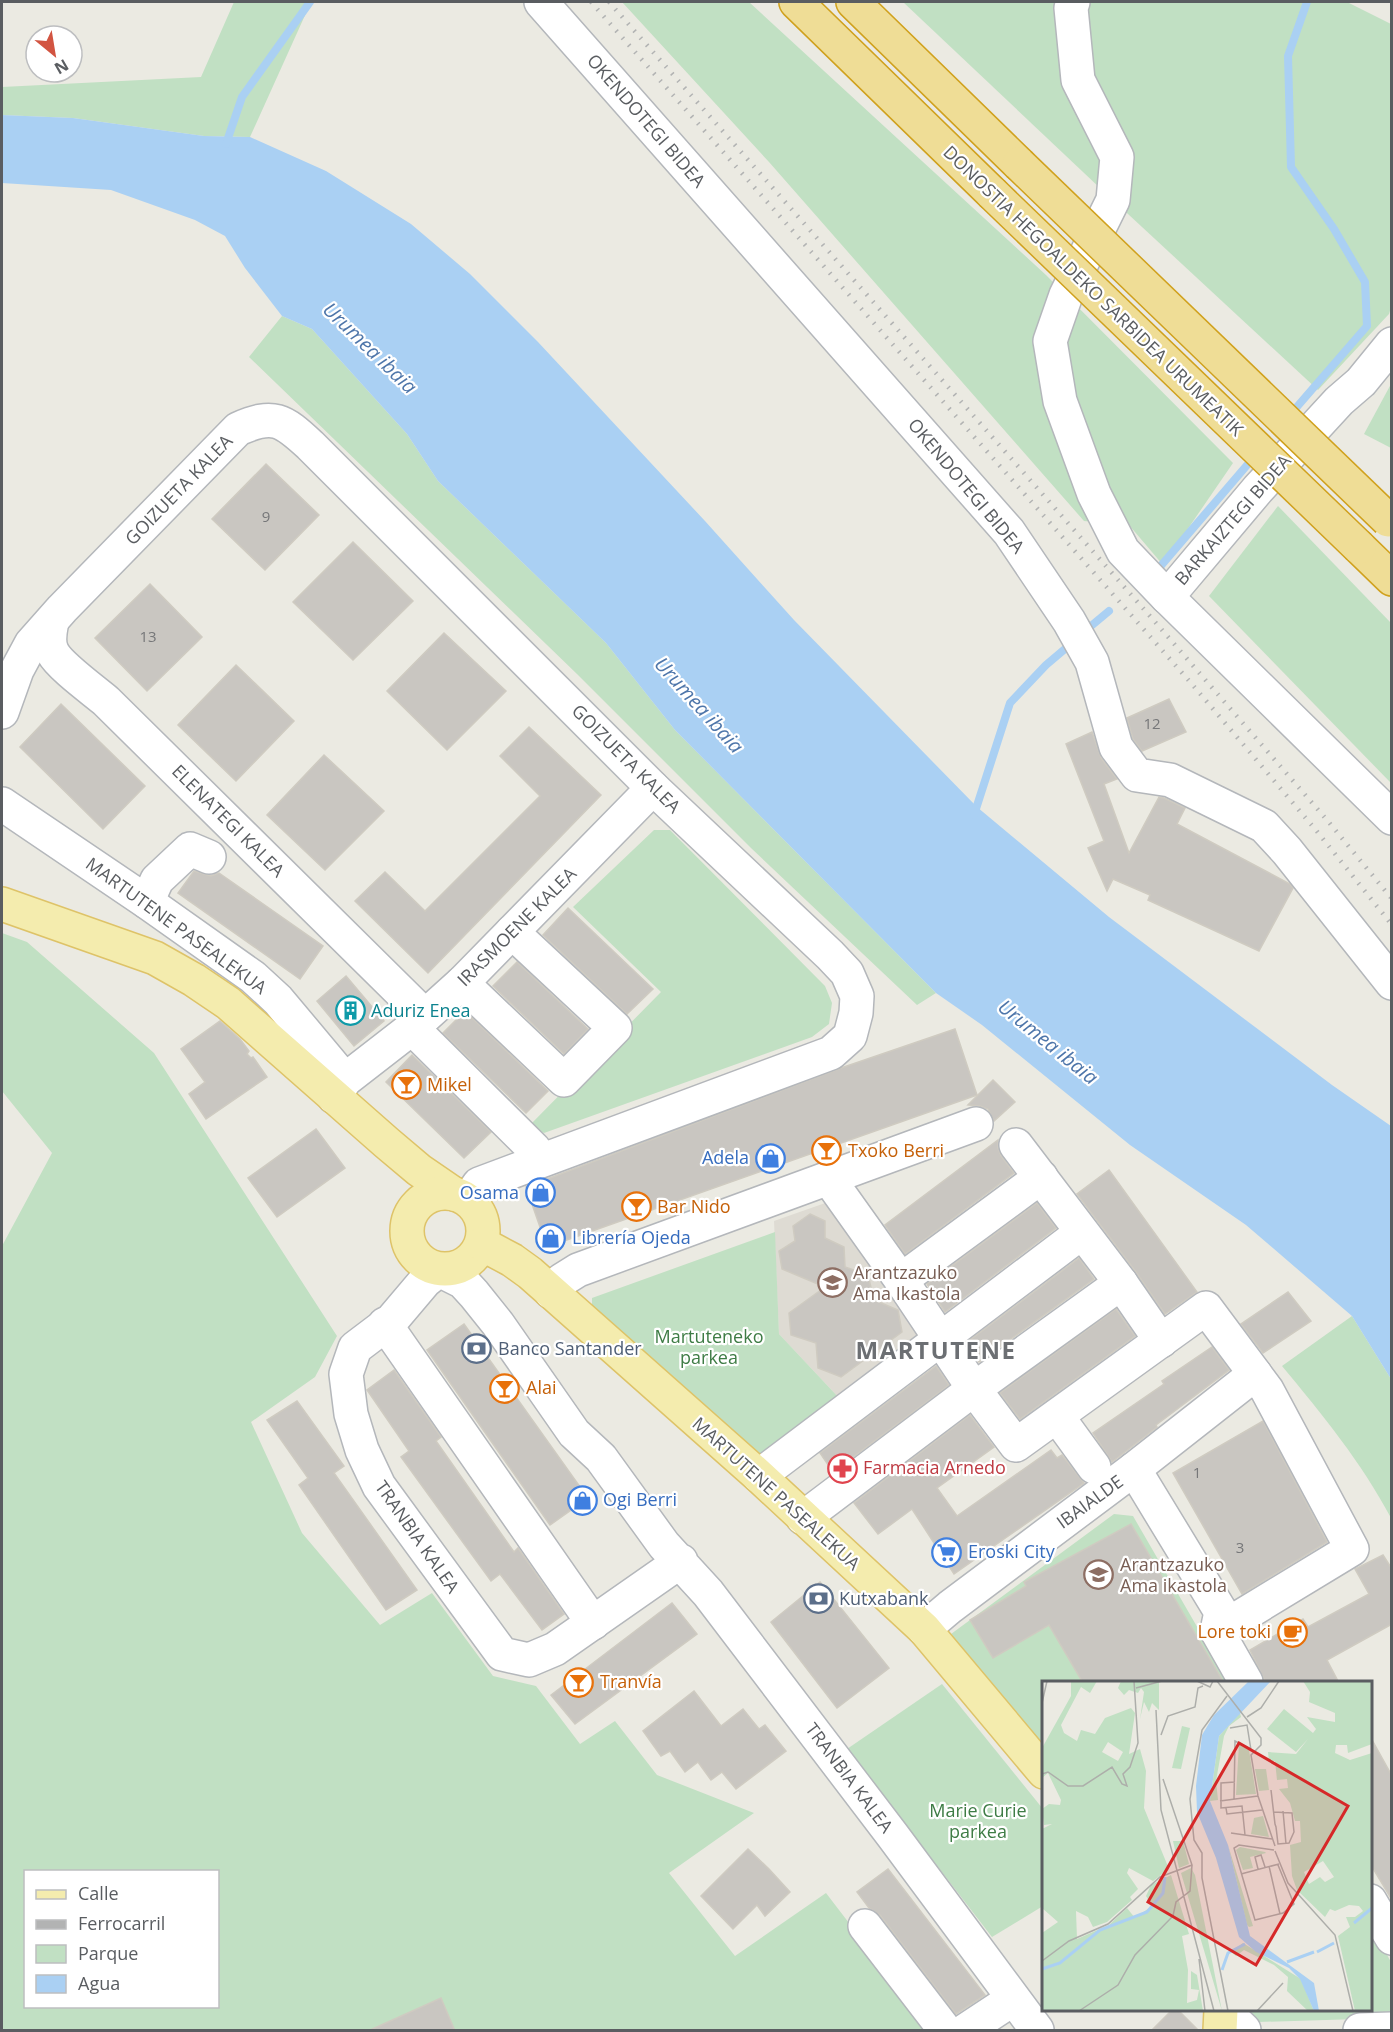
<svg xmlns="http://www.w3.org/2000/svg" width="1393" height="2032" viewBox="0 0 1393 2032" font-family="'Open Sans',sans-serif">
<rect width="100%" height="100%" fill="#ebeae2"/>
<!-- education -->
<polygon fill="#dedbd3" points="831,1201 924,1336 840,1399 779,1334 774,1221"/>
<!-- green -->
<g fill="#c1e0c3" fill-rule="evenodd">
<polygon points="234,2 311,2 250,137 204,136 73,118 2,115 2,87 201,77"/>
<polygon points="622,2 749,2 1046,275 1233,463 1163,565 1129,525 1084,521 769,162"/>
<polygon points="903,2 1347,2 1391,24 1392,304 1389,314 1318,390 1101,189"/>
<polygon points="282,316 312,329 407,434 438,481 606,643 675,730 936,993 917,1005 751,848 577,674 249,357"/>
<polygon points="1391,384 1391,448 1364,434"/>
<polygon points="1278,506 1391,623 1392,781 1390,782 1209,596"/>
<polygon points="654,830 670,830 825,986 832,1003 829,1024 812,1037 544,1133 530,1125 661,992 573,907"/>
<path d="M2,933L27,942L154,1053L337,1336L315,1377L251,1422L302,1533L380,1625L432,1593L493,1676L536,1686L580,1744L615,1721L657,1775L754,1813L669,1873L735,1956L826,1893L931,2030H2V1246L52,1153L2,1091ZM26,1872H218V2006H26Z"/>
<polygon points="775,1232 779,1334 840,1399 761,1460 592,1310 592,1298"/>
<path d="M1352,1316L1391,1379V1518C1362,1463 1322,1414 1282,1366Z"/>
<polygon points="1114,1514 1133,1516 1229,1682 1044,1682 1043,1751 951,1634"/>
<polygon points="942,1684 1043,1809 1043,1906 992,1937 847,1749"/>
<polygon points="1371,1926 1391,1962 1390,2018 1258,2022 1248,2010 1370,2010"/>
</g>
<!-- water -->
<polygon fill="#aad0f3" points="2,115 73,118 204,136 250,137 326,171 411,224 470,274 538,342 705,521 794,620 977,807 1109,917 1332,1085 1391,1126 1391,1379 1352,1316 1246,1225 1130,1145 982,1025 936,993 675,730 606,643 438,481 407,434 312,329 282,316 245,268 225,236 195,220 111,190 2,183"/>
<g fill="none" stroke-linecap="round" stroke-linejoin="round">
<!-- stream -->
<g stroke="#aad0f3" stroke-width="8">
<polyline points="226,144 242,97 310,2"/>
<polyline points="1289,416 1367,326 1365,282 1334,229 1291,167 1288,56 1307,2"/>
<polyline points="1159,568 1254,457"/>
<polyline points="1085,631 1109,611"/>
<polyline points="974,815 1010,703 1046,665 1072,643"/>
</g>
</g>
<!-- building -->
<g fill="#c9c6c1" stroke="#cfcbc1" stroke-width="1.5">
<polygon points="266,464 319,515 265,570 212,519"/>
<polygon points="353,542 413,601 353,660 293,602"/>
<polygon points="150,584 202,637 147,691 95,638"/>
<polygon points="444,633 506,691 447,750 387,691"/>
<polygon points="236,665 294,721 236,781 178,725"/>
<polygon points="1169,699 1186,732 1142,751 1133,739 1127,718"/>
<polygon points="61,704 145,786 103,829 20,747"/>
<polygon points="529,727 601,795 428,973 355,901 385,872 425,911 540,796 500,756"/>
<polygon points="1092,732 1101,758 1117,779 1104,784 1129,853 1159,797 1164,798 1185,808 1177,824 1290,884 1293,888 1259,951 1148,900 1150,895 1113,879 1107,891 1088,848 1104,841 1066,744"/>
<polygon points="324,755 384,811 325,870 267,815"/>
<polygon points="194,871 211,876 219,873 323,946 300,979 178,893"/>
<polygon points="568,908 653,989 627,1014 543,935"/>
<polygon points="517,962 588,1029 564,1054 493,986"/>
<polygon points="346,976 384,1021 354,1046 317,1001"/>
<polygon points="465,1011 548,1091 526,1113 443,1033"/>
<polygon points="220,1021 240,1039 249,1051 247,1054 251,1058 253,1057 267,1077 206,1119 189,1094 205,1082 181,1049"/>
<polygon points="955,1029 977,1095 547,1247 526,1187 841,1068"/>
<polygon points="412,1055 491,1132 464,1158 386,1082"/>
<polygon points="993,1080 1015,1102 994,1121 988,1109 980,1106 968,1105"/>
<polygon points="316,1129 345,1168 277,1217 248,1178"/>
<polygon points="998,1140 998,1148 1001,1156 1014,1173 905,1254 885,1225"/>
<polygon points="1109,1170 1197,1292 1165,1314 1136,1272 1077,1194"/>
<polygon points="1037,1203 1056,1228 945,1312 927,1284"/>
<polygon points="810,1214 825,1221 825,1238 844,1247 845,1267 868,1275 874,1300 898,1310 902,1332 841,1377 818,1368 816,1343 791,1335 789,1313 825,1287 782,1269 779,1251 795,1241 793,1226"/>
<polygon points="1079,1258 1094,1279 979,1362 966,1343"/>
<polygon points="1288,1292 1311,1321 1263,1353 1241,1324"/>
<polygon points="1116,1309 1135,1336 1020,1419 1000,1393"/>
<polygon points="464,1324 588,1498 550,1525 427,1350"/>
<polygon points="1212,1347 1229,1370 1156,1425 1157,1427 1112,1462 1093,1433 1164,1384 1162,1381"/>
<polygon points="936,1366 949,1385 833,1472 820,1453"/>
<polygon points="394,1370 441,1437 436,1441 514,1552 518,1548 564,1614 542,1630 500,1574 491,1581 401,1457 409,1451 367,1390"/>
<polygon points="297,1401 344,1466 334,1473 417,1590 386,1610 299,1485 308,1478 267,1420"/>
<polygon points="970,1415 994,1447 937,1488 957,1516 1051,1450 1057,1458 1062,1455 1084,1483 954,1574 912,1509 878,1534 854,1503"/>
<polygon points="1263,1421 1327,1542 1242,1594 1173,1473"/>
<polygon points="1131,1524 1224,1683 1083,1683 1049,1625 993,1658 970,1620 1026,1586 1024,1582"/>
<polygon points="1383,1555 1392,1569 1392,1624 1327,1660 1339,1683 1266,1683 1250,1650 1303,1619 1308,1627 1369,1594 1355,1569"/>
<polygon points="820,1582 889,1668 837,1708 771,1622"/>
<polygon points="672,1603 697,1634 575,1724 551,1695"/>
<polygon points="694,1691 721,1726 743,1709 759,1729 765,1725 786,1751 736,1789 722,1772 711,1780 698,1762 685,1772 670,1751 661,1756 643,1731"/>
<polygon points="1371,1738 1392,1776 1392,1900 1371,1865"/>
<polygon points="748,1849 769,1869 790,1892 765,1916 757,1905 733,1929 701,1896"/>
<polygon points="888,1869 985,1995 956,2014 880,1915 869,1908 857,1892"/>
<polygon points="441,1998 455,2031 368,2031"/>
<polygon points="1172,2010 1178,2010 1199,2031 1151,2031"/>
</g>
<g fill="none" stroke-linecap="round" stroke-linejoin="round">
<defs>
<g id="minor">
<polyline points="541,2 1009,532 1069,621 1092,662 1116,747 1137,775 1170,780 1264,826 1287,851 1392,983"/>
<polyline points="1073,2 1071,8 1078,80 1117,157 1113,200 1066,295 1050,341 1060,401 1094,494 1123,551 1167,597"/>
<polyline points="1392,344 1361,382 1339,401 1258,489 1167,597 1392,818"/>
<path d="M52,621C50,632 47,643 53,653C60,666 93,690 106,701L425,1016"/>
<path d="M2,712L17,670L31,644L62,609L238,429C274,413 283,420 310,445L653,788L830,955L847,973L857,996L856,1013L850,1036L831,1053L479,1184L468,1200"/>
<polyline points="2,804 147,902 253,977 278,1000 345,1080"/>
<polyline points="147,902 157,880 190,849 209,857"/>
<polyline points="462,983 564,1080 615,1028 512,932"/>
<polyline points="412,1028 534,1149 541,1159"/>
<polyline points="334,1097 345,1080 412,1028 462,983 653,788"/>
<polyline points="1016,1145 1121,1283"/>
<polyline points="829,1179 901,1280 974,1389 1016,1445 1206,1308 1267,1390 1352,1549 1217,1631"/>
<polyline points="901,1280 1041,1177"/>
<polyline points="551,1292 562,1280 578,1270 976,1124"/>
<polyline points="385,1324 593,1623"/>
<polyline points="1057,1416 1094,1467"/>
<polyline points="1134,1469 1221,1612 1217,1631 1246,1682"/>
<polyline points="759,1476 1081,1233"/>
<polyline points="803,1518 974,1389 1121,1283 1161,1341"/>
<polyline points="681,1561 555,1649 529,1660 502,1654 379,1486 362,1450 351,1414 346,1374 355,1348 392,1320 425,1281 439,1270 463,1282 474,1294 498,1324 574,1433 601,1458 664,1545 708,1593 893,1836 1037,2030"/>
<polyline points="924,1629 950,1607 1134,1469 1255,1374"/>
<polyline points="1370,1901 1392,1938"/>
<polyline points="865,1926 945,2030"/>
<polyline points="1223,2010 1244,2030"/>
<polyline points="966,2030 1013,1999"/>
<polyline points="1360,2030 1392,2029"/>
</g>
<g id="major">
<polyline points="2,904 155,958 194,980 228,1003 387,1143 419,1170 454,1194"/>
<circle cx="445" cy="1231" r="38"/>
<polyline points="482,1244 512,1260 530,1273 759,1476 924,1629 1044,1772"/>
<polyline points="1220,2030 1221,2010"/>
</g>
<g id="highway">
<polyline points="796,2 992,193"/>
<polyline points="853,2 1019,164"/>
<polyline points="1359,547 1392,579"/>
</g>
</defs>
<!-- minor casing -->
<use href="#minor" stroke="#b4b7bb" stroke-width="36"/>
<!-- major casing -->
<use href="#major" stroke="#dec368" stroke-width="36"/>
<!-- highway casing -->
<use href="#highway" stroke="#d0a11d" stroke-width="36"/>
<!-- minor -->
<use href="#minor" stroke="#fff" stroke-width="33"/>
<!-- major -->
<use href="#major" stroke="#f4ecae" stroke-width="33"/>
<!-- highway -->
<use href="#highway" stroke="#efdd96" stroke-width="33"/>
<!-- rail -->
<g stroke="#b2b3b3" stroke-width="4.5" stroke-dasharray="1.5 8" stroke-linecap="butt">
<polyline points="591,2 1191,683 1315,829 1392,925"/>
<polyline points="609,2 1149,615 1327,820 1392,899"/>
</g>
<defs>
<g id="highway-bridge">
<polyline points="1019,164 1388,520"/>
<polyline points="992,193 1359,547"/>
</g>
</defs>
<!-- highway-bridge casing -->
<use href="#highway-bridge" stroke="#d0a11d" stroke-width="36" stroke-linecap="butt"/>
<!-- highway-bridge -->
<use href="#highway-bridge" stroke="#efdd96" stroke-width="33"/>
</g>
<!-- icons -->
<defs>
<symbol id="building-ring" viewBox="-11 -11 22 22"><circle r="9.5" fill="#fff" stroke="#0f9aa8" stroke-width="1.5"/><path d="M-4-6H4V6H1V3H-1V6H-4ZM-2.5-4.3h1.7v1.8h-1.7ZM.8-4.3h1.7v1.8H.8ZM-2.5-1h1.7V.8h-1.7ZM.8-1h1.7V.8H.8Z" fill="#0f9aa8"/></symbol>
<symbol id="bar-ring" viewBox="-11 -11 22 22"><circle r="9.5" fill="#fff" stroke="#e8710a" stroke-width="1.5"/><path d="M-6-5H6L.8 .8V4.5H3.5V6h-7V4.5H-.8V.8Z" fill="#e8710a"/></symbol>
<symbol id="shop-ring" viewBox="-11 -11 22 22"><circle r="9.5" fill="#fff" stroke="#3f7fe0" stroke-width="1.5"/><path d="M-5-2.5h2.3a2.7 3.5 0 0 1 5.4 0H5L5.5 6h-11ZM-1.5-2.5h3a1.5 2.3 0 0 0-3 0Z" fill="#3f7fe0"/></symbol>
<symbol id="school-ring" viewBox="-11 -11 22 22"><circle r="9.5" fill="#fff" stroke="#8d6e63" stroke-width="1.5"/><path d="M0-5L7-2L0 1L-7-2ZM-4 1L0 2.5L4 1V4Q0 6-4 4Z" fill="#8d6e63"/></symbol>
<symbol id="bank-ring" viewBox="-11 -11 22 22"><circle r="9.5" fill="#fff" stroke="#5c6f8a" stroke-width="1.5"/><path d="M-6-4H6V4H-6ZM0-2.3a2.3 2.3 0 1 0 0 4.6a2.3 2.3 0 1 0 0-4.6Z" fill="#5c6f8a"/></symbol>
<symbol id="pharmacy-ring" viewBox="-11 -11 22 22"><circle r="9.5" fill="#fff" stroke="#e0444e" stroke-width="1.5"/><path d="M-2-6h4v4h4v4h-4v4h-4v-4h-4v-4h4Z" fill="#e0444e"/></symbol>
<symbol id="supermarket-ring" viewBox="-11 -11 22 22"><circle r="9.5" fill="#fff" stroke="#3f7fe0" stroke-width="1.5"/><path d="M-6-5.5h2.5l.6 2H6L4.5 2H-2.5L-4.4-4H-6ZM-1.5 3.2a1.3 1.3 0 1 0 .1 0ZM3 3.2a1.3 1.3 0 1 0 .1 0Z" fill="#3f7fe0"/></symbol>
<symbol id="cafe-ring" viewBox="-11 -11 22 22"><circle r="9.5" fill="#fff" stroke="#e8710a" stroke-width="1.5"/><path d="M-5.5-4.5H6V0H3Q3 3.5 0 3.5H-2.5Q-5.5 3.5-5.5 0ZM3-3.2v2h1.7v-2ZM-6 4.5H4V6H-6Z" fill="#e8710a"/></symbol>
</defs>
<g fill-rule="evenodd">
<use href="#building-ring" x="334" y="994" width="33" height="33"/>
<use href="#bar-ring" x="390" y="1068" width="33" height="33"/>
<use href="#bar-ring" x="810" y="1134" width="33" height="33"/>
<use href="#shop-ring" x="754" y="1142" width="33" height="33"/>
<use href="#shop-ring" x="524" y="1176" width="33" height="33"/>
<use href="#bar-ring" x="620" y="1190" width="33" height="33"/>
<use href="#shop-ring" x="534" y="1222" width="33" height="33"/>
<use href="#school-ring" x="816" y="1266" width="33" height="33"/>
<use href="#bank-ring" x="460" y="1332" width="33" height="33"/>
<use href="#bar-ring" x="488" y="1372" width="33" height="33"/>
<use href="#pharmacy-ring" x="826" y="1452" width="33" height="33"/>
<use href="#shop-ring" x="566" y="1484" width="33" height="33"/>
<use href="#supermarket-ring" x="930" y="1536" width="33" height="33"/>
<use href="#school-ring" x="1082" y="1558" width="33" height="33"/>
<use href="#bank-ring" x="802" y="1582" width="33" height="33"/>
<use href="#cafe-ring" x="1276" y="1616" width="33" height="33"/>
<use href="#bar-ring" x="562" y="1666" width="33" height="33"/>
</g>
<g text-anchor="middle" stroke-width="4.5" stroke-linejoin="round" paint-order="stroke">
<!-- number labels -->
<g font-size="15" fill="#767779">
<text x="266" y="522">9</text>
<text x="148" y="642">13</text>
<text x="1152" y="729">12</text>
<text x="1197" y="1478">1</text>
<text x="1240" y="1553">3</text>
</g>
<!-- street labels -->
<g font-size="18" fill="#5a5d61" stroke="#fff">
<text transform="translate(646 121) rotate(49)" y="6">OKENDOTEGI BIDEA</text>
<text transform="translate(1093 291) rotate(44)" y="6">DONOSTIA HEGOALDEKO SARBIDEA URUMEATIK</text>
<text transform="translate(966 486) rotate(50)" y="6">OKENDOTEGI BIDEA</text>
<text transform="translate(179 490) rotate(-46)" y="6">GOIZUETA KALEA</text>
<text transform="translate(1233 520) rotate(-49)" y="6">BARKAIZTEGI BIDEA</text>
<text transform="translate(626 759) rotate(45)" y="6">GOIZUETA KALEA</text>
<text transform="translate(228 821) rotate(45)" y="6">ELENATEGI KALEA</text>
<text transform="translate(176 926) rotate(36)" y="6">MARTUTENE PASEALEKUA</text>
<text transform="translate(517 927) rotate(-45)" y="6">IRASMOENE KALEA</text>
<text transform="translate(776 1494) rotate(42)" y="6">MARTUTENE PASEALEKUA</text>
<text transform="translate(1090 1502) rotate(-36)" y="6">IBAIALDE</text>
<text transform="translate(417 1537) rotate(55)" y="6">TRANBIA KALEA</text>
<text transform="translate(849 1778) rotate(53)" y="6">TRANBIA KALEA</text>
</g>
<!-- culture labels -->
<g font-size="18" fill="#0d838f" stroke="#fff" text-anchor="start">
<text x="371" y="1017">Aduriz Enea</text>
</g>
<!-- food labels -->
<g font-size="18" fill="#c56008" stroke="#fff" text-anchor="start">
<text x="427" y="1091">Mikel</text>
<text x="848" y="1157">Txoko Berri</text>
<text x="657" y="1213">Bar Nido</text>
<text x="526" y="1394">Alai</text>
<text x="1271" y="1638" text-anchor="end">Lore toki</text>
<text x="600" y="1688">Tranvía</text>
</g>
<!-- shop labels -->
<g font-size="18" fill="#366cbe" stroke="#fff" text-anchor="start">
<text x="749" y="1164" text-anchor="end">Adela</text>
<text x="519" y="1199" text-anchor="end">Osama</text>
<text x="572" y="1244">Librería Ojeda</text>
<text x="603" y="1506">Ogi Berri</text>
<text x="968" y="1558">Eroski City</text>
</g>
<!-- education labels -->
<g font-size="18" fill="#785e54" stroke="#fff" text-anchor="start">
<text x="853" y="1279">Arantzazuko<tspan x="853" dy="21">Ama Ikastola</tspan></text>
<text x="1120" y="1571">Arantzazuko<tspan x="1120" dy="21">Ama ikastola</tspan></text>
</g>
<!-- park labels -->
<g font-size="18" fill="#3e7c45" stroke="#fff">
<text x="709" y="1343">Martuteneko<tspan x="709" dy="21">parkea</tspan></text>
<text x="978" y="1817">Marie Curie<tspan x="978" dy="21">parkea</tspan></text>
</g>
<!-- service labels -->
<g font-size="18" fill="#4e5e75" stroke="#fff" text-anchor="start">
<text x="498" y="1355">Banco Santander</text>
<text x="839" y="1605">Kutxabank</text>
</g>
<!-- health labels -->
<g font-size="18" fill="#be3a42" stroke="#fff" text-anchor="start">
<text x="863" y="1474">Farmacia Arnedo</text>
</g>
<!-- water labels -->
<g font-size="20" font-style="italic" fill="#4e76aa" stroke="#fff">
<text transform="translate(370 348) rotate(44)" y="7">Urumea ibaia</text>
<text transform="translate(699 705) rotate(48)" y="7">Urumea ibaia</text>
<text transform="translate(1048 1042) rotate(39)" y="7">Urumea ibaia</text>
</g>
<!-- district labels -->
<g font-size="24" font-weight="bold" letter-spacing="1.5" fill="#6c6f73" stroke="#fff">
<text x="936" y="1359">MARTUTENE</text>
</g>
</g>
<!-- overview -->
<g transform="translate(1042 1681)">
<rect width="330" height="330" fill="#ebeae2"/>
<path d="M29,0H55L48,12L39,6L19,44L22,52L35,60L39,49L53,53L63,37L89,27L93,32L87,73L98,68L104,90L102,127L127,188L111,200L87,187L85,192L96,208L88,216L90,219L65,241L51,246L46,236L34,230L35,258L67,244L85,227L93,237L110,225L104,215L109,204L129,194L147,253L140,255L146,289L145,322L155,319L157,309L149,308V290L155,294L161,330H0V252L16,241L0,227V148L10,143L2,144L0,128L7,123L18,124L19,119L6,92L0,97V67L29,15ZM66,61L81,71L76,80L60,71ZM79,0H117V29L110,22L107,31L102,21L98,38L102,11L99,7L96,12L87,9L82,14L76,7ZM261,0H330V63L306,72L305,64H294L293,72L308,79L330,72V330H313L296,255L308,246L304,236H313L321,230L317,225L307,224L293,230L288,228L283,236L255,209L250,195L248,164L259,161L258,140H253L248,122L237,108L246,107L245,98L235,99L233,80L227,81L226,71L254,73L266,58L254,71L225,48L242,28L271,52L274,48L265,36L293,41V32L267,21L268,11ZM281,180L292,196L283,201L278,196L267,203L262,191ZM198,32L199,36L187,45L182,55L174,100L176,119L168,120L177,55ZM140,45L148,47L139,88L130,87ZM197,63L207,69L214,113L194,114ZM213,88H224L227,109L217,110ZM221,135L227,156L209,153L212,137ZM131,160H141L147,183L137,187ZM186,164L211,245L207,246L205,244ZM198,166L223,171L224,172L208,176L211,187L201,189L194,169ZM149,187L153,194L180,330L139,192ZM201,262L259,298L272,330H266L245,310L246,296L232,284L202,269L194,275L189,271Z" fill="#c1e0c3" fill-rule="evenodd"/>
<path d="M207,0H229L177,55L168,120L186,164L208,255L272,302L277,330H272L258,298L247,287L214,271L197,256L174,177L155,131L154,105L160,54L172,34Z" fill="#aad0f3"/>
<path fill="none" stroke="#aad0f3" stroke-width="3" d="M312,242L330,227M275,271L292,262M245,281L272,271M0,288L18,282L58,249L105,231L121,212L123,196M180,289L186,272L203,263"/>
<path fill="none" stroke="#adaeaa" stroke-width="1.5" d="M155,0L168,6L171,0M175,0L219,57V64L209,74L216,115L233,165M94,7L120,0M185,15L160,49L148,118L152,159L160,172V197L186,330M0,22L5,0M114,29L119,129L172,330M205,36L219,27L237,0M188,47L205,44L209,69M119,54L126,35L153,26L156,7L161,5M0,93L6,91L26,105H41L70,86L80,103L85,105L81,93L88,86L96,62L92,0M193,101L179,102V127L200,125L203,154M229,109L233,143L234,146L236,163L247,162L252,151L250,132L232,131M192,118L193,60L209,68M178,120L216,115M184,127L185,133L220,129M241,130L244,163M189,152L230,158M232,169L197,164L192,167L213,239L241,232L252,223L236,184M233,170L246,202L293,254L311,330M227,185L238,233M216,188L213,176L219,174L223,186M199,193L237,183M157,278L163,330M0,280L27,260L66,243L118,196L150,184L121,98M37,330L76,304L93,274L131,235L134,221L148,210L150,184M215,330L241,302"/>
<path fill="#d62828" fill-opacity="0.15" stroke="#d62828" stroke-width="3" d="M197,62L306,125L214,284L106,221Z"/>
<rect width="330" height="330" fill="none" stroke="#5a5d61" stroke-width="3"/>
</g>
<!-- border -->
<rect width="1393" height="2032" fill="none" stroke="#5a5d61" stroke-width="6"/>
<!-- legend -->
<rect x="24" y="1870" width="195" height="138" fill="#ffffff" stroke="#bdbec0" stroke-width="1.5"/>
<rect x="36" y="1890" width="30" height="9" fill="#f4ecae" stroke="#bdbec0" stroke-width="1.5"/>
<text x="78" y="1900" font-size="18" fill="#5a5d61">Calle</text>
<rect x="36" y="1920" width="30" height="9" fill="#b2b3b3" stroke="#bdbec0" stroke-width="1.5"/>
<text x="78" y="1930" font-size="18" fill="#5a5d61">Ferrocarril</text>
<rect x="36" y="1945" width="30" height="18" fill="#c1e0c3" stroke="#bdbec0" stroke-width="1.5"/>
<text x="78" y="1960" font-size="18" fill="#5a5d61">Parque</text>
<rect x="36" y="1975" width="30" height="18" fill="#aad0f3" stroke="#bdbec0" stroke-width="1.5"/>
<text x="78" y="1990" font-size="18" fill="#5a5d61">Agua</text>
<!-- north arrow -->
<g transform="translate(54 54) rotate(150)"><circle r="28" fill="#ffffff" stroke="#bdbec0" stroke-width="1.5"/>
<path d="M0-4.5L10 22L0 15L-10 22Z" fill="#d25441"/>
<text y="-9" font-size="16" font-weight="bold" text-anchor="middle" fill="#5a5d61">N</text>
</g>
</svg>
